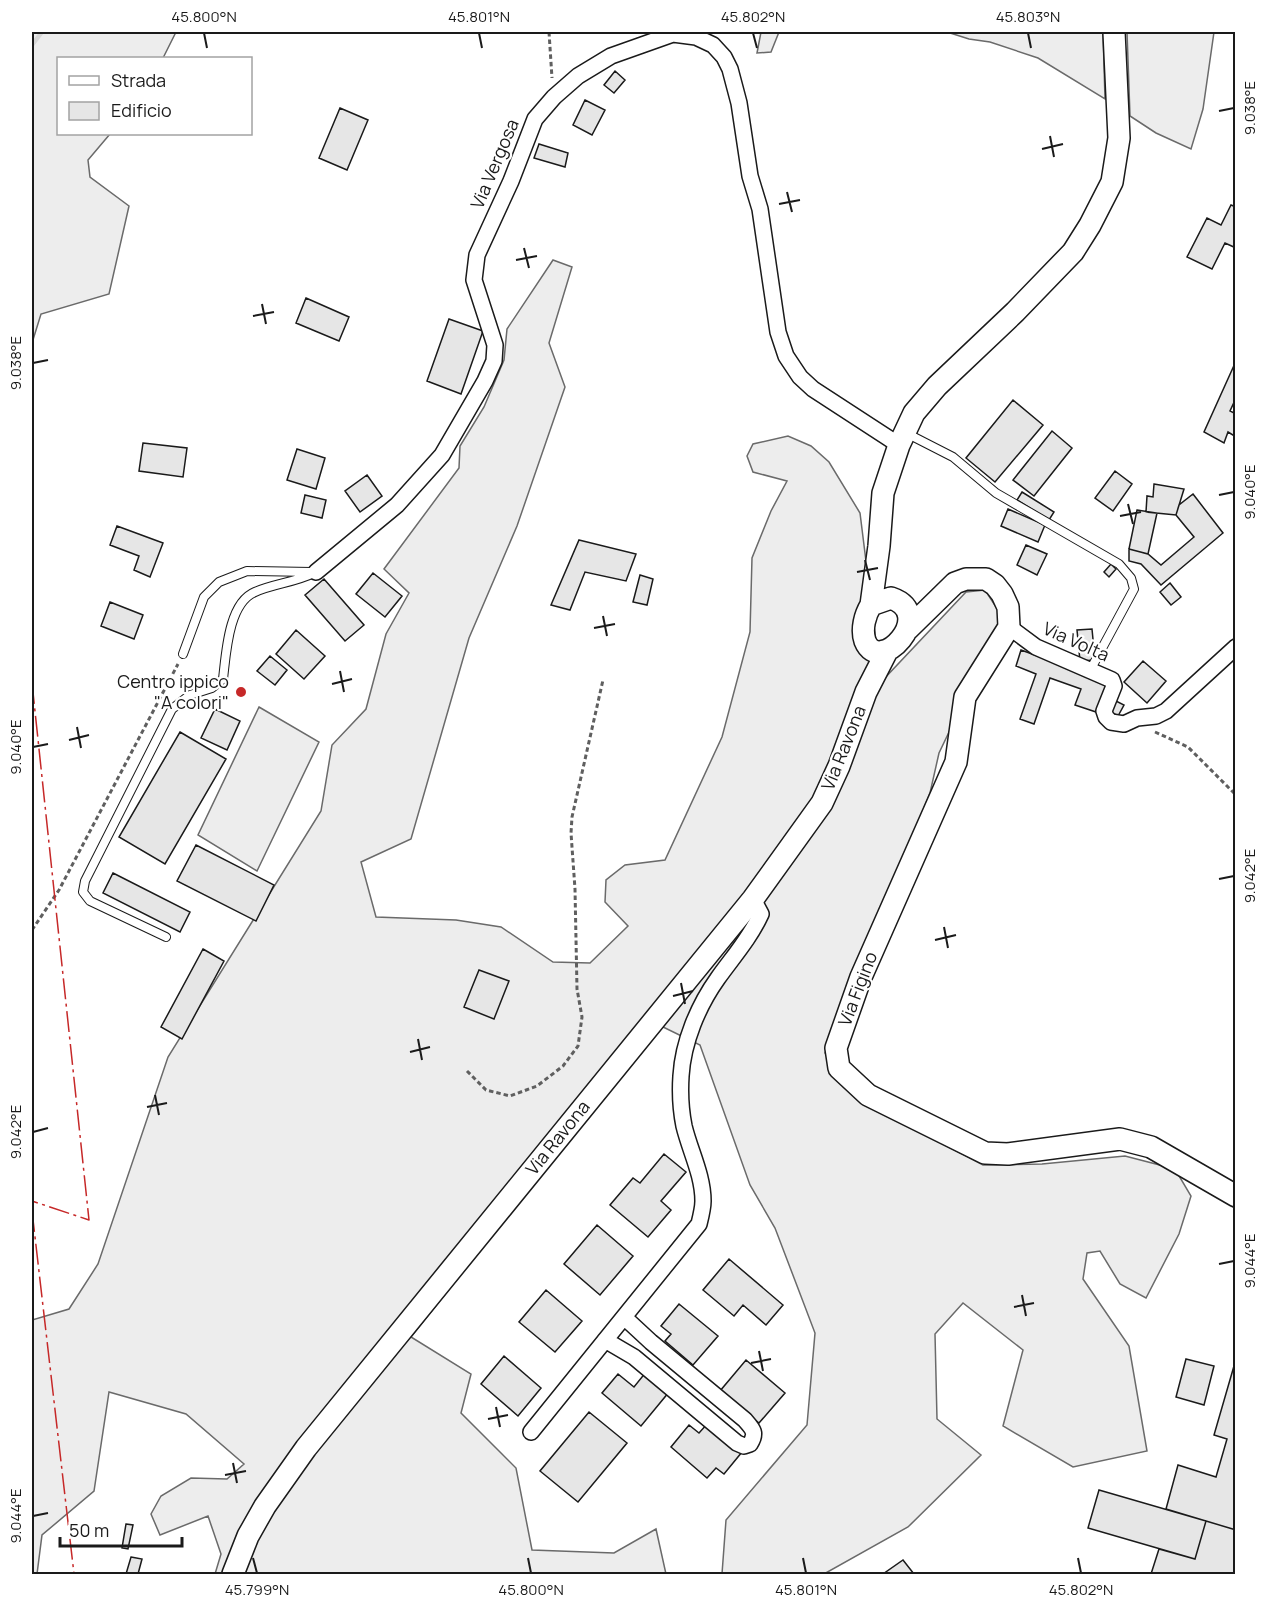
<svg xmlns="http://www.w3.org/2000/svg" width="1267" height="1606" font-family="Manrope,sans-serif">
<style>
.built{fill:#ededed;stroke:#6a6a6a;stroke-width:1.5}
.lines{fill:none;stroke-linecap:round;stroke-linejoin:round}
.stream{stroke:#d7d7d7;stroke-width:4.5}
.building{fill:#e6e6e6;stroke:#1a1a1a;stroke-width:1.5}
.lane-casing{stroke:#1a1a1a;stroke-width:10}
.street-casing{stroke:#1a1a1a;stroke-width:18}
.secondary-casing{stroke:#1a1a1a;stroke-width:24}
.path{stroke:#5f5f5f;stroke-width:3;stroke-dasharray:4.5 3;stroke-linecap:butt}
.lane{stroke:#fff;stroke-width:8}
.street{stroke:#fff;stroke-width:15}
.secondary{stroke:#fff;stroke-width:21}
.power{stroke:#c62828;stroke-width:1.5;stroke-dasharray:21 4.5 3 4.5;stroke-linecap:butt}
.ticks{fill:none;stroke:#1a1a1a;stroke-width:2}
.poi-dot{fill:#c62828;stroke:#fff;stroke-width:2}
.labels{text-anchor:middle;stroke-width:4.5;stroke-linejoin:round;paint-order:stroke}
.street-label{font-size:18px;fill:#1a1a1a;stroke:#fff}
.poi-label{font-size:18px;fill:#1a1a1a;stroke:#fff;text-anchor:end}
.neatline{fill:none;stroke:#1a1a1a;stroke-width:2}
.ticks-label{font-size:15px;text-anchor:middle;fill:#1a1a1a}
</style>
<rect width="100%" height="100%" fill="#fff"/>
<path class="built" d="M 32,32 L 176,32 L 163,58 L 58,58 L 58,134 L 110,134 L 88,160 L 90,177 L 129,206 L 109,294 L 41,314 L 32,343 Z
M 761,32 L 779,32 L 771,52 L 757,53 Z
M 947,32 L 1103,32 L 1105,99 L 1038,58 L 990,42 L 969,39 Z
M 1127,32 L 1214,32 L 1203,109 L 1191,149 L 1156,133 L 1130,116 Z
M 553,260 L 572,267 L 549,343 L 565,387 L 517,526 L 469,638 L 411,839 L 361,862 L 376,917 L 456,920 L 501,927 L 553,962 L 590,963 L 628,926 L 605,902 L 606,880 L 625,865 L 665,860 L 722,737 L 750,632 L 752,558 L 771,511 L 787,481 L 753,472 L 747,456 L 753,444 L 788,436 L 811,446 L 829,462 L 860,513 L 881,682 L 966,592 L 985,590 L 998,610 L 999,628 L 939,753 L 930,793 L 825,1053 L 859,1100 L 983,1165 L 1042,1164 L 1125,1156 L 1175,1169 L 1191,1196 L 1179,1234 L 1146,1298 L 1120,1284 L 1100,1251 L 1087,1253 L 1083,1279 L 1129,1346 L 1147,1451 L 1073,1467 L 1003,1426 L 1023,1350 L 963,1303 L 935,1334 L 937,1419 L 981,1455 L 908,1527 L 824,1574 L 722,1574 L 726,1520 L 807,1425 L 815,1333 L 775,1228 L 750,1185 L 700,1045 L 659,1025 L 411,1337 L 471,1374 L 461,1413 L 516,1468 L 532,1550 L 614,1553 L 656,1529 L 666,1574 L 215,1574 L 221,1554 L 208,1516 L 160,1535 L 151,1514 L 161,1496 L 191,1478 L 227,1479 L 244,1464 L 186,1414 L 109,1392 L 94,1491 L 42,1535 L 37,1574 L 32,1574 L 32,1320 L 69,1309 L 98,1264 L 168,1057 L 321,811 L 332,745 L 366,709 L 386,634 L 409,593 L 384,569 L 459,468 L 460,446 L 484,407 L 504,360 L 507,329 Z
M 259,707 L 319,742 L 257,871 L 198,835 Z"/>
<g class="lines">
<path class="stream" d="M 32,45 L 42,32"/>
</g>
<path class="building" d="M 615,71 L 625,80 L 614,93 L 604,85 Z
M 585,100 L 605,110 L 592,135 L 573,125 Z
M 340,108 L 368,120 L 347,170 L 319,158 Z
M 539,144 L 568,153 L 565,167 L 534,158 Z
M 1231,205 L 1236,207 L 1236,248 L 1225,243 L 1212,269 L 1187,257 L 1207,218 L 1221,225 Z
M 306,298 L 349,317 L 339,341 L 296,323 Z
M 449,319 L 483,331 L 461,394 L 427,381 Z
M 1236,361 L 1236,398 L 1230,411 L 1236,414 L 1236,437 L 1228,432 L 1224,443 L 1204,432 Z
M 1013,400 L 1043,425 L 995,482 L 966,458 Z
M 1052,431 L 1072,448 L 1034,496 L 1013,480 Z
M 143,443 L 187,448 L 183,477 L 139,471 Z
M 297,449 L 325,458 L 316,489 L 287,480 Z
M 1115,471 L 1132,484 L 1113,511 L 1095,498 Z
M 367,475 L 382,496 L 360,512 L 345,491 Z
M 1154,484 L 1184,489 L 1176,515 L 1146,512 L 1147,496 L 1153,497 Z
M 1022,492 L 1054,512 L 1049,520 L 1017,500 Z
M 1193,494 L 1223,533 L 1161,585 L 1141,564 L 1129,561 L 1129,549 L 1148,554 L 1161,565 L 1194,537 L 1176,515 L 1179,505 Z
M 305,495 L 326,500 L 322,518 L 301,513 Z
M 1008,509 L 1045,525 L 1038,542 L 1001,526 Z
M 1137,510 L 1157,513 L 1148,554 L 1129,549 Z
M 117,526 L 163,543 L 150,577 L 134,570 L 139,556 L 110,545 Z
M 579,540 L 636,554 L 626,581 L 585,572 L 570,610 L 551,605 Z
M 1026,545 L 1047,554 L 1037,575 L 1017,565 Z
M 1111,564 L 1116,569 L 1109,577 L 1104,572 Z
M 373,573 L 402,596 L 385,617 L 356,594 Z
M 640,575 L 653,579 L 647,605 L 633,602 Z
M 324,579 L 364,625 L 345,641 L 305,595 Z
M 1170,583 L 1181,597 L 1171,605 L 1160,592 Z
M 110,602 L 143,615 L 134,639 L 101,626 Z
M 1092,629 L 1095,660 L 1080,661 L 1077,630 Z
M 296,630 L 325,656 L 304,679 L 276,654 Z
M 1021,650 L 1110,682 L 1099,713 L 1075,705 L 1081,689 L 1050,678 L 1034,724 L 1020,719 L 1036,674 L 1016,666 Z
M 270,656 L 287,670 L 275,685 L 257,671 Z
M 1143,661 L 1166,681 L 1147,703 L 1124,682 Z
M 1114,700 L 1124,705 L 1118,716 L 1109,711 Z
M 215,709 L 240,721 L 227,750 L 201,738 Z
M 180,732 L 226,759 L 165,864 L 119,837 Z
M 196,845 L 274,885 L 256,921 L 177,881 Z
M 113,873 L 190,912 L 180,932 L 103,893 Z
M 203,949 L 224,961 L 182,1039 L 161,1027 Z
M 479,970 L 509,981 L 494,1019 L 464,1007 Z
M 664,1154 L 686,1172 L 661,1201 L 671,1210 L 648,1237 L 610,1205 L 633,1178 L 640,1183 Z
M 597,1225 L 633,1256 L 600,1295 L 564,1264 Z
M 729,1259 L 783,1305 L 766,1325 L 743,1305 L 734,1316 L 703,1290 Z
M 546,1290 L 582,1321 L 555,1352 L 519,1322 Z
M 679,1304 L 718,1336 L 693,1365 L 665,1341 L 671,1334 L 661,1326 Z
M 504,1356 L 541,1388 L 518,1416 L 481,1384 Z
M 1186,1359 L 1214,1366 L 1204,1405 L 1176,1397 Z
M 1236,1359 L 1236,1530 L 1166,1509 L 1178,1465 L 1216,1477 L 1227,1439 L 1214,1435 Z
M 746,1360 L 785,1393 L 759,1423 L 720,1391 Z
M 646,1372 L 669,1392 L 641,1426 L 602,1393 L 618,1374 L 634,1387 Z
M 589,1412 L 627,1443 L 578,1502 L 540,1471 Z
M 708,1423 L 742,1452 L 724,1474 L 716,1468 L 707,1478 L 671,1447 L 689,1425 L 699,1433 Z
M 1099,1490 L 1206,1521 L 1195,1559 L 1088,1528 Z
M 1206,1521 L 1236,1530 L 1236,1574 L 1151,1574 L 1159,1549 L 1195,1559 Z
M 126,1524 L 133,1525 L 128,1549 L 122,1548 Z
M 131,1557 L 142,1559 L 138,1574 L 126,1574 Z
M 903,1560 L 914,1574 L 883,1574 Z"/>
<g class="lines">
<g class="lane-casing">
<path id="lane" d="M 908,434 L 953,457 L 996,493 L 1119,564 L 1131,578 L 1134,589 L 1093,665 L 1087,667
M 183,654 L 204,597 L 219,582 L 247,571 L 312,572
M 166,937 L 90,901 L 83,892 L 85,881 L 172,709 L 190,695 L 212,688 L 223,679 C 226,655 228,603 255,592 C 276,583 294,583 316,572"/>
</g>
<g class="street-casing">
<path id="street" d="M 316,572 L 397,505 L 442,455 L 485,381 L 494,361 L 495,345 L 474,280 L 477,255 L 511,181 L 535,119 L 554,97 L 578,76 L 611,56 L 673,34 L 696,37 L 713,45 L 724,57 L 730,69 L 739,103 L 750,176 L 760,209 L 778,332 L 786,356 L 800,377 L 813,389 L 899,445
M 1009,627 L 1036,647 L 1112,680 L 1114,686 L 1104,711 L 1106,717 L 1111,722 L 1124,724 L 1137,718 L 1156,716 L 1166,711 L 1236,647
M 605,1340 L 634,1357 L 737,1443 L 744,1446 L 750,1444 C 757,1433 753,1429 745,1420 L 651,1342 L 624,1317
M 531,1432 L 699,1224 C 701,1216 703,1208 703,1201 C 703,1175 690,1151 684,1126 C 681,1111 680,1091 681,1076 C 683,1042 698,1006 718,978 C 733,957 750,938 761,914 L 753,899"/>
</g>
<g class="secondary-casing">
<path id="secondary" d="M 891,598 C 938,614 879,677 865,641 C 861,629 865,615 871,605 Z
M 871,605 L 879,546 L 883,493 L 899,445 L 914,413 L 937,386 L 1015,312 L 1073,252 L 1090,225 L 1112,182 L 1119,138 L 1114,32
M 908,629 L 955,583 L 966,579 L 986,579 L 995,585 L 1002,594 L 1008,607 L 1009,627 L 965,697 L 956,762 L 861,977 L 836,1048 L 839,1068 L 868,1095 L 985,1153 L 1008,1154 L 1120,1139 L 1151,1147 L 1236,1196
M 233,1574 L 248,1536 L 265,1506 L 306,1448 L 753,899 L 822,803 L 839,766 L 866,692 L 887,651"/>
</g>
<path class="path" d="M 549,32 L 552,78
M 1155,732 L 1188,747 L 1236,795
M 32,930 L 59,890 L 178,664
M 467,1071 L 486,1090 L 510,1096 L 537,1086 L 563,1066 L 578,1046 L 582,1017 L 577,989 L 575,889 L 571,833 L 572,817 L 603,680"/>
<use href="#lane" class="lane"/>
<use href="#street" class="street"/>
<use href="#secondary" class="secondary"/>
<path class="power" d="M 32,683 L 89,1220 L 32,1201
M 32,1211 L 74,1574"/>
</g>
<path class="ticks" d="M 204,33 L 207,48M 479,33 L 482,48M 753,33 L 757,48M 1028,33 L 1031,48M 1219,111 L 1234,108M 1050,136 L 1054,157M 1042,149 L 1063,144M 787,192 L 792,212M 779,204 L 800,200M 524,248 L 529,268M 516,260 L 537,256M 262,304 L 266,324M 253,316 L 274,312M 33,363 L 48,360M 1219,495 L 1234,492M 1128,504 L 1133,524M 1120,516 L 1141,512M 865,560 L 870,580M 857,572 L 878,568M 603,616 L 607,636M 594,628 L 615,624M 340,671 L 344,692M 332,684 L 352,679M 77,727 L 81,748M 69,740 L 89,735M 33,747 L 48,744M 1219,879 L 1234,876M 944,927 L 948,948M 935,940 L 956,935M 681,983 L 685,1004M 673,996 L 693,991M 418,1039 L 422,1060M 410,1052 L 430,1047M 155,1095 L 159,1115M 147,1107 L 167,1103M 33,1132 L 48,1128M 1219,1264 L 1234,1261M 1022,1295 L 1026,1316M 1014,1307 L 1034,1303M 759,1351 L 763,1371M 751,1363 L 771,1359M 496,1407 L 500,1427M 488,1419 L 508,1415M 233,1463 L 237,1483M 225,1475 L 246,1471M 33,1516 L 48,1513M 253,1558 L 257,1573M 528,1558 L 531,1573M 803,1558 L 806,1573M 1078,1558 L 1081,1573"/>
<circle class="poi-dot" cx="241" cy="692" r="6"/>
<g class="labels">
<g class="street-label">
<text transform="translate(495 164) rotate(-67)" y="6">Via Vergosa</text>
<text transform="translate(1076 642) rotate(24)" y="6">Via Volta</text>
<text transform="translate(844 748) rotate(-68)" y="6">Via Ravona</text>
<text transform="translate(858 989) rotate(-69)" y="6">Via Figino</text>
<text transform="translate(558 1138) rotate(-51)" y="6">Via Ravona</text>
</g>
<g class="poi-label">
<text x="229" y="688">Centro ippico<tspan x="229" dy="21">"A colori"</tspan></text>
</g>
</g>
<rect width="1267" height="1606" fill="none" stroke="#ffffff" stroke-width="66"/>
<rect x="57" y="57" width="195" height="78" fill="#ffffff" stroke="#a3a3a3" stroke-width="1.5"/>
<rect x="69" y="76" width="30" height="9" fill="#ffffff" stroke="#a3a3a3" stroke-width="1.5"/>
<text x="111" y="87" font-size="18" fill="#1a1a1a">Strada</text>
<rect x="69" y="102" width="30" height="18" fill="#e6e6e6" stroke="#a3a3a3" stroke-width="1.5"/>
<text x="111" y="117" font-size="18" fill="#1a1a1a">Edificio</text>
<path d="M60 1537v9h122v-9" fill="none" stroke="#1a1a1a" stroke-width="3"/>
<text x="69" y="1537" font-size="18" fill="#1a1a1a" stroke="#ffffff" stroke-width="4.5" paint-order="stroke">50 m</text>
<rect x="33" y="33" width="1201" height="1540" class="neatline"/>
<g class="ticks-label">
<text x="204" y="22">45.800°N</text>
<text x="479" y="22">45.801°N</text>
<text x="753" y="22">45.802°N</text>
<text x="1028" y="22">45.803°N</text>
<text transform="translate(1250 108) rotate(-90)" y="5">9.038°E</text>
<text transform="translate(16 363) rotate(-90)" y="5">9.038°E</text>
<text transform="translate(1250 492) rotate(-90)" y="5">9.040°E</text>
<text transform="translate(16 747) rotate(-90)" y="5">9.040°E</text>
<text transform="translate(1250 876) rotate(-90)" y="5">9.042°E</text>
<text transform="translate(16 1132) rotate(-90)" y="5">9.042°E</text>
<text transform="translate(1250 1261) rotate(-90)" y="5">9.044°E</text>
<text transform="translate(16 1516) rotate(-90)" y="5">9.044°E</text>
<text x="257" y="1595">45.799°N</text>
<text x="531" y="1595">45.800°N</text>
<text x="806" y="1595">45.801°N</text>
<text x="1081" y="1595">45.802°N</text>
</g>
</svg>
